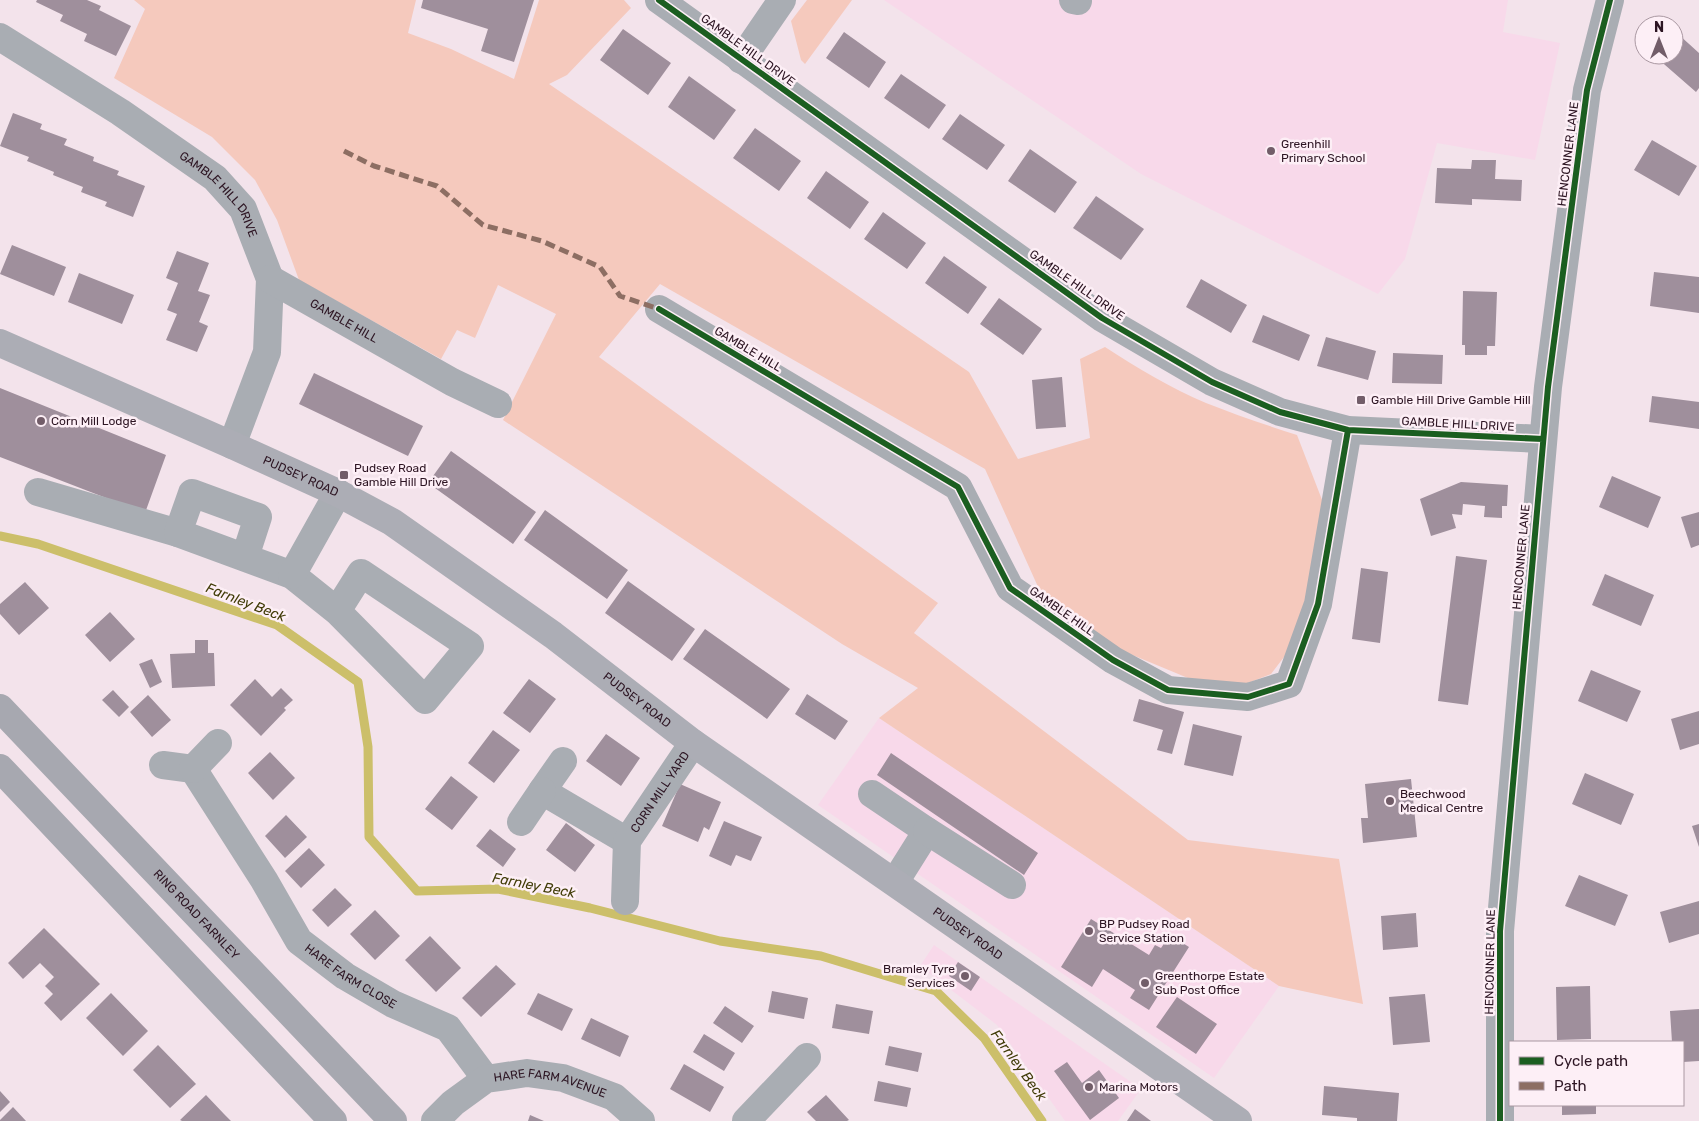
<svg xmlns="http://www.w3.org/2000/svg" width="1699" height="1121" font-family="Rubik,sans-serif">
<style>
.built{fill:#f8d9ea}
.green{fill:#f5c9bd}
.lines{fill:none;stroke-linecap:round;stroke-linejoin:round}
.stream{stroke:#ccbf6a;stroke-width:9}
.building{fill:#9f8f9c}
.minor{stroke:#a9adb3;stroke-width:28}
.major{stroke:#acadb5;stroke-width:28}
.highway{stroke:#a7a8b0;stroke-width:28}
.quiet{stroke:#8d6e63;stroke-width:5;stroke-dasharray:10 5;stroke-linecap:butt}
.cycleway-casing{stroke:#fdeff6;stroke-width:9}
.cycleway{stroke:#1b5e20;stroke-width:6}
.poi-dot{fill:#725d69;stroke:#fdeff6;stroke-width:2}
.labels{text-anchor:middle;stroke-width:5;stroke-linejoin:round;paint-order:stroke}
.street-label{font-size:12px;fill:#2d1523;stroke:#fdeff6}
.poi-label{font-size:12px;fill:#2d1523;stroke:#fdeff6;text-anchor:start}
.water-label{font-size:14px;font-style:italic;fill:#413c08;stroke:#fdeff6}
</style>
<rect width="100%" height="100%" fill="#f3e3eb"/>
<path class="built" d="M 884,0 L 1508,0 L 1503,32 L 1560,43 L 1535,160 L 1437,143 L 1405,259 L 1378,294 L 1141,174 Z
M 879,718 L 1279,986 L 1214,1078 L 818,805 Z
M 934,945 L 1141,1089 L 1118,1121 L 1065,1121 L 997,1025 L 920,966 Z"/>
<path class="green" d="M 134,0 L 416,0 L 408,33 L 451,49 L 514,79 L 539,0 L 624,0 L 631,8 L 567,75 L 549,84 L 969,372 L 1018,459 L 1090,438 L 1080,359 L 1105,347 C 1137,368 1171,388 1206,403 C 1236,415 1266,425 1297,435 L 1324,505 L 1310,580 L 1298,635 L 1284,657 L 1271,674 L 1248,683 L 1227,686 L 1200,683 L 1118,649 L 1039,589 L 985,469 L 660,284 L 599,357 L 938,603 L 914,633 L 1188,840 L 1339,859 L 1363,1004 L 1279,986 L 879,718 L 918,688 L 842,644 L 503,420 L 556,314 L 498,285 L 475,338 L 457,330 L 441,359 L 299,280 L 277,220 L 255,180 L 212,137 L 114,78 L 145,9 Z
M 807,0 L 852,0 L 805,64 L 801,60 L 791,21 Z"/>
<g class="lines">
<path class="stream" d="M 0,536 L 38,544 L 277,625 L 358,682 L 368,747 L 369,837 L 417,891 L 498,889 L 590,908 L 720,941 L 821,956 L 936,991 L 984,1038 L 1042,1121"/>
</g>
<path class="building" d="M 37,0 L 87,0 L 101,6 L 99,10 L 131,26 L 116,56 L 84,41 L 87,34 L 60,21 L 63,15 L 36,2 Z
M 423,0 L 534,0 L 514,62 L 481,51 L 488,29 L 421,8 Z
M 623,29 L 671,63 L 648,95 L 600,60 Z
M 844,32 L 886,62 L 869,88 L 826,58 Z
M 1678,34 L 1699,53 L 1699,88 L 1696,92 L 1657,58 L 1660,55 L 1674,55 L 1674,39 Z
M 901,74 L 946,105 L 929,129 L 884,98 Z
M 689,76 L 736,110 L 714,140 L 668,107 Z
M 13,113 L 42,124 L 40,129 L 67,139 L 64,145 L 94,157 L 93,161 L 119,171 L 117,175 L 145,186 L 133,217 L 105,206 L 107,202 L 81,192 L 83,187 L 53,175 L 54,172 L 27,161 L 29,157 L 0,146 Z
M 960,114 L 1005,145 L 987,170 L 942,139 Z
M 755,128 L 801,161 L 779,191 L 733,158 Z
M 1652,140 L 1697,166 L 1679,196 L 1634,170 Z
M 1030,149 L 1077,182 L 1055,213 L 1008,181 Z
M 1472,160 L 1496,160 L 1495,179 L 1522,180 L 1521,201 L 1472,199 L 1472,205 L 1435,203 L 1437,168 L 1471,169 Z
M 826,171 L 869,202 L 850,229 L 807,198 Z
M 1096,196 L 1144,229 L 1121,260 L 1073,228 Z
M 883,212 L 926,243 L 907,269 L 864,239 Z
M 12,245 L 66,267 L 54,296 L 0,274 Z
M 177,251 L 209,263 L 198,291 L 210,295 L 199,322 L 208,326 L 197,352 L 166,340 L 177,314 L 167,310 L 178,283 L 166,278 Z
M 944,256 L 987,287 L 968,314 L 925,283 Z
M 1654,272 L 1699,277 L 1699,313 L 1650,306 Z
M 79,273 L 134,295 L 122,324 L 68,302 Z
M 1201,279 L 1247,305 L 1231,333 L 1186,307 Z
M 1463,291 L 1497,292 L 1495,346 L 1487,346 L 1487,355 L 1465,355 L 1465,345 L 1462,345 Z
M 999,298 L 1042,329 L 1023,355 L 980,324 Z
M 1263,315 L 1310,335 L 1299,361 L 1252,342 Z
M 1326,337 L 1376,351 L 1368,380 L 1317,366 Z
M 1393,353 L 1443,355 L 1442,384 L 1392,383 Z
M 314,373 L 423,426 L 408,456 L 299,404 Z
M 1062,377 L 1066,427 L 1036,429 L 1032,380 Z
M 0,388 L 166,455 L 145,513 L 0,457 Z
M 1652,396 L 1699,402 L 1699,429 L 1649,422 Z
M 451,451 L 536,512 L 513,544 L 428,483 Z
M 1612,476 L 1661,497 L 1648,528 L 1599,507 Z
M 1461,482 L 1508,485 L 1507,506 L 1502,506 L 1502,518 L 1484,517 L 1485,506 L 1463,504 L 1462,515 L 1452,514 L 1456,528 L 1431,536 L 1420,499 Z
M 545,510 L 628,570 L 607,599 L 524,540 Z
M 1699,512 L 1699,545 L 1691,548 L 1681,517 Z
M 1456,556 L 1487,560 L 1468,705 L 1438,701 Z
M 1361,568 L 1388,572 L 1380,643 L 1352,639 Z
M 1605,574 L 1654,595 L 1641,626 L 1592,605 Z
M 628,581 L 695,629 L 672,661 L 605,613 Z
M 25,582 L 49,608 L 19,635 L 0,614 L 0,604 Z
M 110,612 L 135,639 L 110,662 L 85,635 Z
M 705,629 L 790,689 L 767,719 L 683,659 Z
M 195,640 L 208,640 L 208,653 L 214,653 L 215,686 L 172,688 L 170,654 L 195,653 Z
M 152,659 L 162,682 L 150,688 L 139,664 Z
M 1591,670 L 1641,691 L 1627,722 L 1578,701 Z
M 255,679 L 272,697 L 281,688 L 293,700 L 284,708 L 286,710 L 261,736 L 230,705 Z
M 529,679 L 556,699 L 530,733 L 503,713 Z
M 113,690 L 129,707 L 119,717 L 102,700 Z
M 807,694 L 848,721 L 835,740 L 795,714 Z
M 148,695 L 171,720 L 152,737 L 130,712 Z
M 1139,699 L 1184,712 L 1172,754 L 1157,750 L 1163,730 L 1133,721 Z
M 1699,711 L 1699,744 L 1680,750 L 1671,719 Z
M 1193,724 L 1242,736 L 1233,776 L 1184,765 Z
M 493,730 L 520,750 L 494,783 L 468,763 Z
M 606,734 L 640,758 L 621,786 L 586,761 Z
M 270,752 L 295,778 L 273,800 L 248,773 Z
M 891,753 L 1038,853 L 1024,875 L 877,775 Z
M 1585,773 L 1634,794 L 1621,825 L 1572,804 Z
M 451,776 L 478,797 L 452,830 L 425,809 Z
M 1411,779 L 1417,837 L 1363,843 L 1361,818 L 1368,818 L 1365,784 Z
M 680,784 L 721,802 L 709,830 L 704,827 L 698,842 L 662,826 Z
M 286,815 L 307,837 L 285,858 L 265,836 Z
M 724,821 L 762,837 L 751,861 L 736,855 L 731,866 L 709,856 Z
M 566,823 L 595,845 L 575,872 L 546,850 Z
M 1699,824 L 1699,847 L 1692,826 Z
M 490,829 L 516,849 L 503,867 L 476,846 Z
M 309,848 L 325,865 L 301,888 L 285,871 Z
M 1579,875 L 1628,895 L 1615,926 L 1565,906 Z
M 335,888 L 352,905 L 328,927 L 312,910 Z
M 1699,901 L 1699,934 L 1669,943 L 1660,912 Z
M 375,910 L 400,936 L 375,960 L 350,934 Z
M 1416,913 L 1418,947 L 1383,950 L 1381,916 Z
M 1091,919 L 1149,955 L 1155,945 L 1161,948 L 1170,935 L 1189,947 L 1149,1010 L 1130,998 L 1135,990 L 1103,969 L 1092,987 L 1061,967 Z
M 44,928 L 100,984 L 61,1021 L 44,1003 L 53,994 L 45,986 L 54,977 L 40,963 L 23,979 L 8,963 Z
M 430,936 L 461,968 L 436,992 L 405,960 Z
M 958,962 L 980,977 L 971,991 L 949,976 Z
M 496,965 L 516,984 L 481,1017 L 462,998 Z
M 1590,986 L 1591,1039 L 1557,1040 L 1556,987 Z
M 772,991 L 808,998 L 804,1019 L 768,1012 Z
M 111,993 L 148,1031 L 123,1056 L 86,1018 Z
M 538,993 L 573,1009 L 562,1031 L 527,1014 Z
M 1425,994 L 1430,1042 L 1393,1045 L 1389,997 Z
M 1177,997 L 1217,1024 L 1196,1054 L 1156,1027 Z
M 836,1004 L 873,1011 L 869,1034 L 832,1028 Z
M 725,1006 L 754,1026 L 742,1043 L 713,1023 Z
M 1699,1009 L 1699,1061 L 1683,1062 L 1683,1042 L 1672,1042 L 1670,1011 Z
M 591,1018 L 629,1036 L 620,1057 L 581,1039 Z
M 704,1034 L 735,1053 L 724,1071 L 693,1052 Z
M 158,1045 L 196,1084 L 170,1108 L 133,1070 Z
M 889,1046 L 922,1053 L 918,1072 L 885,1065 Z
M 1067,1062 L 1082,1083 L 1099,1070 L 1119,1098 L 1090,1120 L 1054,1071 Z
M 684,1064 L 724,1087 L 710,1112 L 670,1089 Z
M 878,1081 L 911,1088 L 907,1107 L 874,1101 Z
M 1324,1086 L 1399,1093 L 1397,1121 L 1357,1121 L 1357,1118 L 1322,1115 Z
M 0,1091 L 10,1102 L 0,1112 Z
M 206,1095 L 224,1114 L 231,1121 L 182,1121 L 180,1120 Z
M 826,1095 L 849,1120 L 847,1121 L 816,1121 L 807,1112 Z
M 1562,1105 L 1596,1105 L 1596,1114 L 1562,1115 Z
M 13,1107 L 26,1121 L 0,1121 L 0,1120 Z
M 1135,1109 L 1151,1121 L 1127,1121 Z
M 530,1115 L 544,1121 L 528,1121 Z"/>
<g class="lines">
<g class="minor">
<path d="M 659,0 L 1102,318 L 1212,382 L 1280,412 L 1348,430 L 1543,439"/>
<path d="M 1073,0 L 1078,1"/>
<path id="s1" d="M 0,37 L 120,112 L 215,178 L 243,209 L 270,279 L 267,352 L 232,445"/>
<path d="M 741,60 L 782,0"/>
<path id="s2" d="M 270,279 L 452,382 L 498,404"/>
<path d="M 659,309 L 958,487 L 1010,588 L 1113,660 L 1168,690 L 1248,697 L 1289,684 L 1318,604 L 1348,430"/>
<path d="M 38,492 L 178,533"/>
<path d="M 245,557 L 258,517 L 192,493 L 178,533 L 292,575 L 337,611 L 425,700 L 470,646 L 361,573 L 337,611"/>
<path d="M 292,575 L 338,493"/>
<path d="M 563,761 L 542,791 L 627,841"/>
<path id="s3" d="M 163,765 L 193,769 L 264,880 L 299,941 L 345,976 L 393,1004 L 448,1028 L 486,1079"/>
<path d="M 193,769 L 218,743"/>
<path d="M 872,794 L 927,831 L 895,882"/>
<path d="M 521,822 L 542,791"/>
<path d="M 927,831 L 1012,885"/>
<path id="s4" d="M 625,901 L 627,841 L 693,743"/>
<path id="s5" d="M 435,1121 L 453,1103 L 486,1079 L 527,1073 L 563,1078 L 614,1097 L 641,1121"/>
<path d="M 746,1121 L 807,1057"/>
<path d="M 1500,1121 L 1500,931 L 1548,387 L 1587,90 L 1610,0"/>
</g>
<path class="major" id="s6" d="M 0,343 L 232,445 L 338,493 L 392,522 L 553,635 L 693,743 L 1238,1121"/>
<g class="highway">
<path id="s7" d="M 0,708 L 393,1121"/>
<path d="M 0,768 L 333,1121"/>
</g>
<path class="quiet" d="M 344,151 L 374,166 L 437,186 L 483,225 L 542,241 L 600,267 L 620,296 L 659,309"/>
<g class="cycleway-casing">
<path id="cycleway" d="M 659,0 L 1102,318 L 1212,382 L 1280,412 L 1348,430 L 1543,439
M 659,309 L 958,487 L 1010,588 L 1113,660 L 1168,690 L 1248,697 L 1289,684 L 1318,604 L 1348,430
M 1500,1121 L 1500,931 L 1548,387 L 1587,90 L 1610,0"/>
</g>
<use href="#cycleway" class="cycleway"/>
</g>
<g class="poi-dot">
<circle cx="1271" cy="151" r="5"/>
<rect x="1356" y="395" width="10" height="10" rx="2.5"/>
<circle cx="41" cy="421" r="5"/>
<rect x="339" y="470" width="10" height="10" rx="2.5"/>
<circle cx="1390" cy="801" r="5"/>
<circle cx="1089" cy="931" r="5"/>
<circle cx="965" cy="976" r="5"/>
<circle cx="1145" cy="983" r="5"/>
<circle cx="1089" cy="1087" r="5"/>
</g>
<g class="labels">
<g class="street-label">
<text transform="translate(748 50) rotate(36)" y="4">GAMBLE HILL DRIVE</text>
<text transform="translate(1568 154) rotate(-83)" y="4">HENCONNER LANE</text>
<text dy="4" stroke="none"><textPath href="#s1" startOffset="272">GAMBLE HILL DRIVE</textPath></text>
<text transform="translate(1077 285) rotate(35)" y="4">GAMBLE HILL DRIVE</text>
<text dy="4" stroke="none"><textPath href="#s2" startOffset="85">GAMBLE HILL</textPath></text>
<text transform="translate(748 349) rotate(31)" y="4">GAMBLE HILL</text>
<text transform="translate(1458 424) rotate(3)" y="4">GAMBLE HILL DRIVE</text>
<text dy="4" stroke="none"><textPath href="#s6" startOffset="329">PUDSEY ROAD</textPath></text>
<text transform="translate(1521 557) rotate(-85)" y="4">HENCONNER LANE</text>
<text transform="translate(1062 611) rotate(35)" y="4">GAMBLE HILL</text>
<text dy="4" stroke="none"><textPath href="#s6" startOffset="734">PUDSEY ROAD</textPath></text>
<text dy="4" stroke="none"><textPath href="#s4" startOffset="119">CORN MILL YARD</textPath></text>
<text dy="4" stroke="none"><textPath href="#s7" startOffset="285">RING ROAD FARNLEY</textPath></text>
<text dy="4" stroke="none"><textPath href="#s6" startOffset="1139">PUDSEY ROAD</textPath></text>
<text transform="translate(1490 962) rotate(-89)" y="4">HENCONNER LANE</text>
<text dy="4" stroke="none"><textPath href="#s3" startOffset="295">HARE FARM CLOSE</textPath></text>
<text dy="4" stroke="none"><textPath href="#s5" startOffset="132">HARE FARM AVENUE</textPath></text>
</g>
<g class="poi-label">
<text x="1281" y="148">Greenhill<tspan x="1281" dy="14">Primary School</tspan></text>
<text x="1371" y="404">Gamble Hill Drive Gamble Hill</text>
<text x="51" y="425">Corn Mill Lodge</text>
<text x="354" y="472">Pudsey Road<tspan x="354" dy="14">Gamble Hill Drive</tspan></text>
<text x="1400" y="798">Beechwood<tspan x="1400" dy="14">Medical Centre</tspan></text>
<text x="1099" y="928">BP Pudsey Road<tspan x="1099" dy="14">Service Station</tspan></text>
<text x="955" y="973" text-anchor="end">Bramley Tyre<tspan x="955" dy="14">Services</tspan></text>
<text x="1155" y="980">Greenthorpe Estate<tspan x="1155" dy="14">Sub Post Office</tspan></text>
<text x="1099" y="1091">Marina Motors</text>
</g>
<g class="water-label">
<text transform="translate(246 602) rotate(21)" y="5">Farnley Beck</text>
<text transform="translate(534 885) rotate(11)" y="5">Farnley Beck</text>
<text transform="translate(1019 1065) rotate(54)" y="5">Farnley Beck</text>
</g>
</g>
<rect x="1509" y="1041" width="175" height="65" fill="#fdeff6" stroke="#aa98a2"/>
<rect x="1519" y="1057" width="25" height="8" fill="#1b5e20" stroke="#aa98a2"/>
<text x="1554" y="1066" font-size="15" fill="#2d1523">Cycle path</text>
<rect x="1519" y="1082" width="25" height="8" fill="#8d6e63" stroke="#aa98a2"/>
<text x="1554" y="1091" font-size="15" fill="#2d1523">Path</text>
<g transform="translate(1659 40)"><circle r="24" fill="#fdeff6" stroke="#aa98a2"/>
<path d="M0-4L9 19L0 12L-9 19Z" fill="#725d69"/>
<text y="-8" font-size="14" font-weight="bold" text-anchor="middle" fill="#2d1523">N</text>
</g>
</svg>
